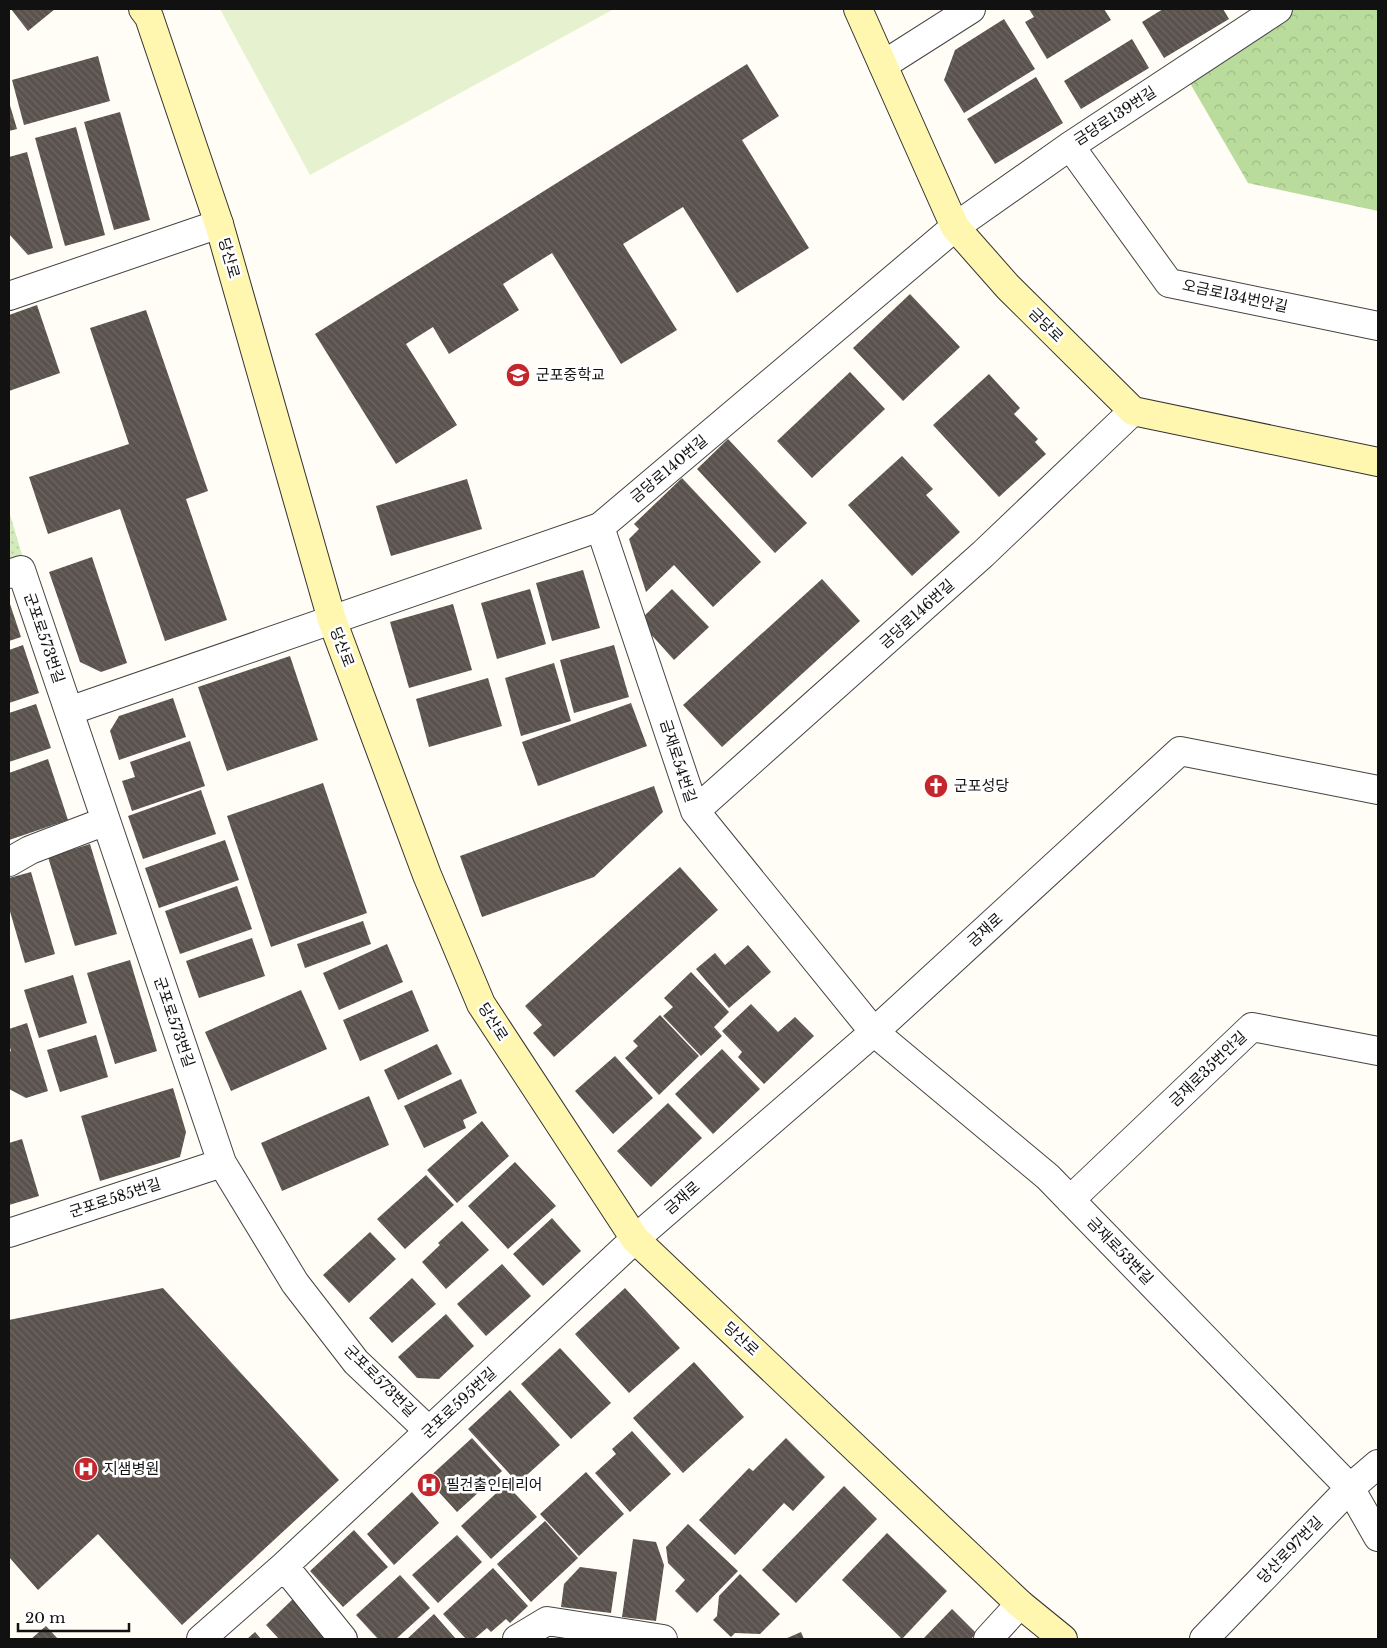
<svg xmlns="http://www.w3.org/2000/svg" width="1387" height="1648" font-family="'Libre Baskerville','Noto Sans KR',serif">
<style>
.forest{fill:url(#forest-crowns)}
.park{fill:url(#park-dots)}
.pitch{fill:#e6f2cf}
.building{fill:url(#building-back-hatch)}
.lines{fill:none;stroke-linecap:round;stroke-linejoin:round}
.street-casing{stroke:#444;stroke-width:30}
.secondary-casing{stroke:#333;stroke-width:30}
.street{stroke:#fff;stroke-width:28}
.secondary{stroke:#fff6b0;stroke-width:28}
.labels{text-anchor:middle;stroke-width:5;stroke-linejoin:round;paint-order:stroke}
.street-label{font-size:15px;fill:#111;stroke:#fff}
.poi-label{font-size:15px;fill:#111;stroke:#fff;text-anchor:start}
</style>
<defs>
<pattern id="forest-crowns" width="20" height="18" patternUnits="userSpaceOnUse" patternTransform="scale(1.25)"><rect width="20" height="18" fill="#b9dc9c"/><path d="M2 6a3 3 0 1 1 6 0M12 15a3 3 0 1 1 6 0" fill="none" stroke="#9ebc85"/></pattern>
<pattern id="park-dots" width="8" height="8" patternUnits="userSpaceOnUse" patternTransform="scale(1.25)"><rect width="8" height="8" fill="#d5ebbd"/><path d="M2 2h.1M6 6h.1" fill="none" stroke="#b6c8a1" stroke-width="1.8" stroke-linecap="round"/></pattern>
<pattern id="building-back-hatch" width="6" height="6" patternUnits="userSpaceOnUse" patternTransform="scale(1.25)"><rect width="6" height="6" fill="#5a524d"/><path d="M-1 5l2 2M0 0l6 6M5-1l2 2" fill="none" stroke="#6d6662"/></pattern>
</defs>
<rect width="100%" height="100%" fill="#fffdf5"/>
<path class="forest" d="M 1270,9 L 1378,9 L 1378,211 L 1248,183 L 1180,66 Z"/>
<path class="park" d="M 9,511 L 22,555 L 9,560 Z"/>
<path class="pitch" d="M 220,9 L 614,9 L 310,175 Z"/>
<path class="building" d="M 11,9 L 55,9 L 28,31 Z
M 1029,9 L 1104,9 L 1111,20 L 1047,59 L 1025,22 L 1034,17 Z
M 1163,9 L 1223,9 L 1229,19 L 1164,58 L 1142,22 Z
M 1004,19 L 1035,69 L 964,113 L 944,80 L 955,50 Z
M 1132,39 L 1149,68 L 1081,109 L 1064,81 Z
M 98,56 L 110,101 L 24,125 L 12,80 Z
M 747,64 L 779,116 L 742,140 L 809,248 L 737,293 L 683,207 L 623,244 L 677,330 L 621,364 L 552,253 L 503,284 L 519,310 L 449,354 L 433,327 L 406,344 L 457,425 L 396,464 L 315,334 Z
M 1036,77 L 1063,123 L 995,164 L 967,119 Z
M 9,102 L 17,129 L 9,131 Z
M 120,112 L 150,220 L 114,230 L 84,122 Z
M 76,127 L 105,235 L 65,246 L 35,138 Z
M 27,152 L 53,248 L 28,255 L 9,234 L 9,157 Z
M 910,294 L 960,347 L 903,401 L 853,348 Z
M 37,305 L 60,373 L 9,391 L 9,315 Z
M 146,310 L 208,491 L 186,499 L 227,620 L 165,641 L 120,509 L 48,534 L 29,477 L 129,444 L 90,328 Z
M 850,372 L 885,409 L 812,478 L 777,441 Z
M 989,374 L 1020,408 L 1014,414 L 1038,439 L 1035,442 L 1046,454 L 999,497 L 933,425 Z
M 728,439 L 807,523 L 775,553 L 697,469 Z
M 902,456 L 933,489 L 926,495 L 960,532 L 912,576 L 848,505 Z
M 682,478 L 761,562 L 713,607 L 674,565 L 646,592 L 629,539 L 639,529 L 634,524 Z
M 467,479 L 482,529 L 391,556 L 376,506 Z
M 92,557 L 127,663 L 101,672 L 80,662 L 49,572 Z
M 583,570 L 600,628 L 552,641 L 536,583 Z
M 822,579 L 860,621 L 722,747 L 683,705 Z
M 530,589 L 546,644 L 497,659 L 481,603 Z
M 672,589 L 709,627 L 674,660 L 639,621 Z
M 9,601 L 21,637 L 9,641 Z
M 453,604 L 472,670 L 409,688 L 390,622 Z
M 23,645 L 39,693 L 9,703 L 9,650 Z
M 614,645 L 629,697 L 574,713 L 560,660 Z
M 290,656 L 318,740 L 227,771 L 198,687 Z
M 554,663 L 571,721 L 521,736 L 505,678 Z
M 488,678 L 502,726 L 429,747 L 416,699 Z
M 173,698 L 186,737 L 119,760 L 110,731 L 119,716 Z
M 631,703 L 647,746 L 538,786 L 522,742 Z
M 36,704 L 51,748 L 9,762 L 9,713 Z
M 190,741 L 205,786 L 132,811 L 122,781 L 135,777 L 130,762 Z
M 48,759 L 68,820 L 9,840 L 9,773 Z
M 323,783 L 367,913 L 271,947 L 227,816 Z
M 654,786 L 663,812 L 594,877 L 482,917 L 460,856 Z
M 201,790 L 216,834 L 143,859 L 128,816 Z
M 225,840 L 239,880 L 159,908 L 145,868 Z
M 90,844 L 117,934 L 75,946 L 48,857 Z
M 680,867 L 718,910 L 554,1057 L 533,1033 L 542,1025 L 525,1006 Z
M 31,872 L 55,954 L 25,963 L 9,908 L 9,878 Z
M 237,886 L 252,929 L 180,954 L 165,911 Z
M 363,921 L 371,944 L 305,968 L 297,944 Z
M 252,938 L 265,976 L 199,998 L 186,961 Z
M 387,944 L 403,982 L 339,1010 L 323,973 Z
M 748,945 L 771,972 L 729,1008 L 696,969 L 715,953 L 725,965 Z
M 130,960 L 157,1051 L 115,1064 L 87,973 Z
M 691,972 L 729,1012 L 714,1027 L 722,1036 L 701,1056 L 663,1016 L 673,1007 L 664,998 Z
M 73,975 L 87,1023 L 39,1038 L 24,990 Z
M 301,990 L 327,1049 L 231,1091 L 205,1032 Z
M 412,990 L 429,1031 L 360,1061 L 343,1020 Z
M 751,1004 L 778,1032 L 795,1017 L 814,1036 L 764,1084 L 738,1057 L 742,1052 L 722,1031 Z
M 660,1015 L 699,1056 L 659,1095 L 625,1058 L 638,1046 L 633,1041 Z
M 27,1023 L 48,1091 L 26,1098 L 9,1089 L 9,1052 L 11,1051 L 9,1044 L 9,1029 Z
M 96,1035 L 108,1077 L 60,1092 L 47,1050 Z
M 437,1044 L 452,1074 L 398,1100 L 384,1070 Z
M 722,1049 L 760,1089 L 713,1134 L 675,1094 Z
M 615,1056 L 653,1098 L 613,1134 L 575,1091 Z
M 461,1079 L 477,1113 L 463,1120 L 466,1128 L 424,1148 L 404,1106 Z
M 173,1088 L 186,1132 L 180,1157 L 100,1181 L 81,1116 Z
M 369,1096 L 389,1145 L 282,1191 L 261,1143 Z
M 668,1103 L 702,1138 L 651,1187 L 617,1151 Z
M 482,1121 L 509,1156 L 457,1203 L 427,1170 Z
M 22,1139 L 39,1196 L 9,1205 L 9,1143 Z
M 515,1162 L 556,1206 L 508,1249 L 468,1206 Z
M 426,1175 L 454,1205 L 405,1249 L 377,1219 Z
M 552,1218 L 581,1251 L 543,1286 L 513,1254 Z
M 462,1221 L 489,1250 L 446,1289 L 422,1262 L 440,1245 L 438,1243 Z
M 370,1232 L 396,1259 L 349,1303 L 323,1275 Z
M 502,1264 L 531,1296 L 486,1336 L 457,1304 Z
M 412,1278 L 436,1304 L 392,1343 L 369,1318 Z
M 163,1288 L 339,1480 L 182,1625 L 98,1534 L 38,1590 L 9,1557 L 9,1320 Z
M 625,1288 L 680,1348 L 629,1393 L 575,1334 Z
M 446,1314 L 474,1346 L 439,1379 L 417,1378 L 398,1357 Z
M 560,1348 L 611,1403 L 571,1439 L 521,1384 Z
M 694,1362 L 744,1417 L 683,1473 L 633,1418 Z
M 510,1390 L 560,1445 L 518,1483 L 468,1429 Z
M 632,1431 L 671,1474 L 630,1512 L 595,1473 L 616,1454 L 612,1449 Z
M 472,1438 L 502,1471 L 457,1512 L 427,1479 Z
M 786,1438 L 825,1477 L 793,1511 L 784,1503 L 735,1555 L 699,1520 L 749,1468 L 753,1471 Z
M 586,1472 L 624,1514 L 579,1556 L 540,1514 Z
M 506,1484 L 537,1517 L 491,1559 L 461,1526 Z
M 844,1486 L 877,1519 L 796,1603 L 762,1570 Z
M 412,1492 L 439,1523 L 394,1565 L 367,1534 Z
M 545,1521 L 578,1558 L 531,1602 L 497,1564 Z
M 688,1524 L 738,1571 L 697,1613 L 675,1591 L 685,1580 L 668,1563 L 666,1547 Z
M 354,1530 L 388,1567 L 343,1607 L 310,1571 Z
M 887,1533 L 947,1591 L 902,1639 L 842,1580 Z
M 457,1535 L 482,1562 L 438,1603 L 412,1575 Z
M 633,1539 L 656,1542 L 664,1565 L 656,1621 L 622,1617 Z
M 580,1567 L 617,1572 L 611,1613 L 561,1607 L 564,1584 Z
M 493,1568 L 528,1606 L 510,1623 L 506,1619 L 491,1632 L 487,1628 L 474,1639 L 466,1639 L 443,1614 Z
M 740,1574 L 780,1614 L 760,1634 L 735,1633 L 731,1637 L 713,1620 L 717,1616 L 719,1596 Z
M 400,1575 L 430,1608 L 396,1639 L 378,1639 L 356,1615 Z
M 293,1599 L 330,1639 L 279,1639 L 266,1625 Z
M 952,1609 L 976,1633 L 971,1639 L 923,1639 Z
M 434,1614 L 456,1639 L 407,1639 Z
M 46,1626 L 58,1639 L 31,1639 Z
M 255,1632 L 261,1639 L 247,1639 Z
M 801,1632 L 804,1639 L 785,1639 Z"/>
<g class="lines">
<g class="street-casing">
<path id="street" d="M 883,65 L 971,9
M 1070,146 L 1169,283 L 1378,326
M 9,296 L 219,224
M 600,527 L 695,811 L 874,1032 L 1048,1177 L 1350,1488 L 1378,1537
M 9,574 L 21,570 L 222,1163 L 295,1283 L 356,1362 L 429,1431
M 69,711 L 600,527 L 955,227 L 1070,146 L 1278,9
M 695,811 L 983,554 L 1133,411
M 9,862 L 30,850 L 106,821
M 1070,1200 L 1252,1027 L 1378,1051
M 9,1233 L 222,1163
M 284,1566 L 343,1639
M 201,1639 L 284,1566 L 635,1239 L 874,1032 L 1180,751 L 1378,790
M 517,1639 L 547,1621 L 663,1639
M 988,1639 L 1020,1604
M 1204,1639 L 1350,1488 L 1378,1464"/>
</g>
<g class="secondary-casing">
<path id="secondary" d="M 143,9 L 149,17 L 219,224 L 332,620 L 427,875 L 481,1004 L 635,1239 L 1020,1604 L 1063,1639
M 858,9 L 955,227 L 1008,287 L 1133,411 L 1378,462"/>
</g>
<use href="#street" class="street"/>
<use href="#secondary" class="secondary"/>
</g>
<defs>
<g id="school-disc" transform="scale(1.25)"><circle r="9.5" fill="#c4262e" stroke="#fff"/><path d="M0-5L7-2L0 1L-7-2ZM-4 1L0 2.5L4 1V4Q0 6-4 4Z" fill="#fff"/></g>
<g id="church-disc" transform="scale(1.25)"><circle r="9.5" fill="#c4262e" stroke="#fff"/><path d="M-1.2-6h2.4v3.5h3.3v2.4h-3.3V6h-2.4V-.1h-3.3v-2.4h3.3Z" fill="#fff"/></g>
<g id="hospital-disc" transform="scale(1.25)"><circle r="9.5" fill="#c4262e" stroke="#fff"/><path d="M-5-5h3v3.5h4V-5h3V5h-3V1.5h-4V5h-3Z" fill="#fff"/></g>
</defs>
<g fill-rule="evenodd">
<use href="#school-disc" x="518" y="375"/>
<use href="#church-disc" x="936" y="786"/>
<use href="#hospital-disc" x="86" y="1469"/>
<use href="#hospital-disc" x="429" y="1485"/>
</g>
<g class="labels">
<g class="street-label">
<text transform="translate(1115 116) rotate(-33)" y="5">금당로139번길</text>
<text transform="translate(229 258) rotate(74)" y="5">당산로</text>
<text transform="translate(1235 296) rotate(12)" y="5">오금로134번안길</text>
<text transform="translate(1046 325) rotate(45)" y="5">금당로</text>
<text transform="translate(669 469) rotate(-40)" y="5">금당로140번길</text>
<text transform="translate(917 614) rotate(-42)" y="5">금당로146번길</text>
<text transform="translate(44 638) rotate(71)" y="5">군포로573번길</text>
<text transform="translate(342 647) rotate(69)" y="5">당산로</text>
<text transform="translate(678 761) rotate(72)" y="5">금재로54번길</text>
<text transform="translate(985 930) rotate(-42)" y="5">금재로</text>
<text transform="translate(174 1022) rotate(71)" y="5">군포로573번길</text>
<text transform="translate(493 1022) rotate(58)" y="5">당산로</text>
<text transform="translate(1208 1069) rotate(-44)" y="5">금재로35번안길</text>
<text transform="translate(115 1198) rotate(-18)" y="5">군포로585번길</text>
<text transform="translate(682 1198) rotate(-41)" y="5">금재로</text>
<text transform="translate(1120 1251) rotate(46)" y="5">금재로53번길</text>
<text transform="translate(741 1339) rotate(43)" y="5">당산로</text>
<text transform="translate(380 1381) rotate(45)" y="5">군포로573번길</text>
<text transform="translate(459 1403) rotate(-43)" y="5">군포로595번길</text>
<text transform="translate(1290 1550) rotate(-46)" y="5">당산로97번길</text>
</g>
<g class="poi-label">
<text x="536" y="380">군포중학교</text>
<text x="954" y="791">군포성당</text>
<text x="104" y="1474">지샘병원</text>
<text x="446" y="1490">필건출인테리어</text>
</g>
</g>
<rect width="1387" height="1648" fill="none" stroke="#111111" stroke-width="20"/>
<path d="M18 1623v8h111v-8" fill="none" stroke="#111111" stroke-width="2.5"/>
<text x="25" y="1623" font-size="15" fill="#111111" stroke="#ffffff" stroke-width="4" paint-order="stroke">20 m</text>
</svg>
